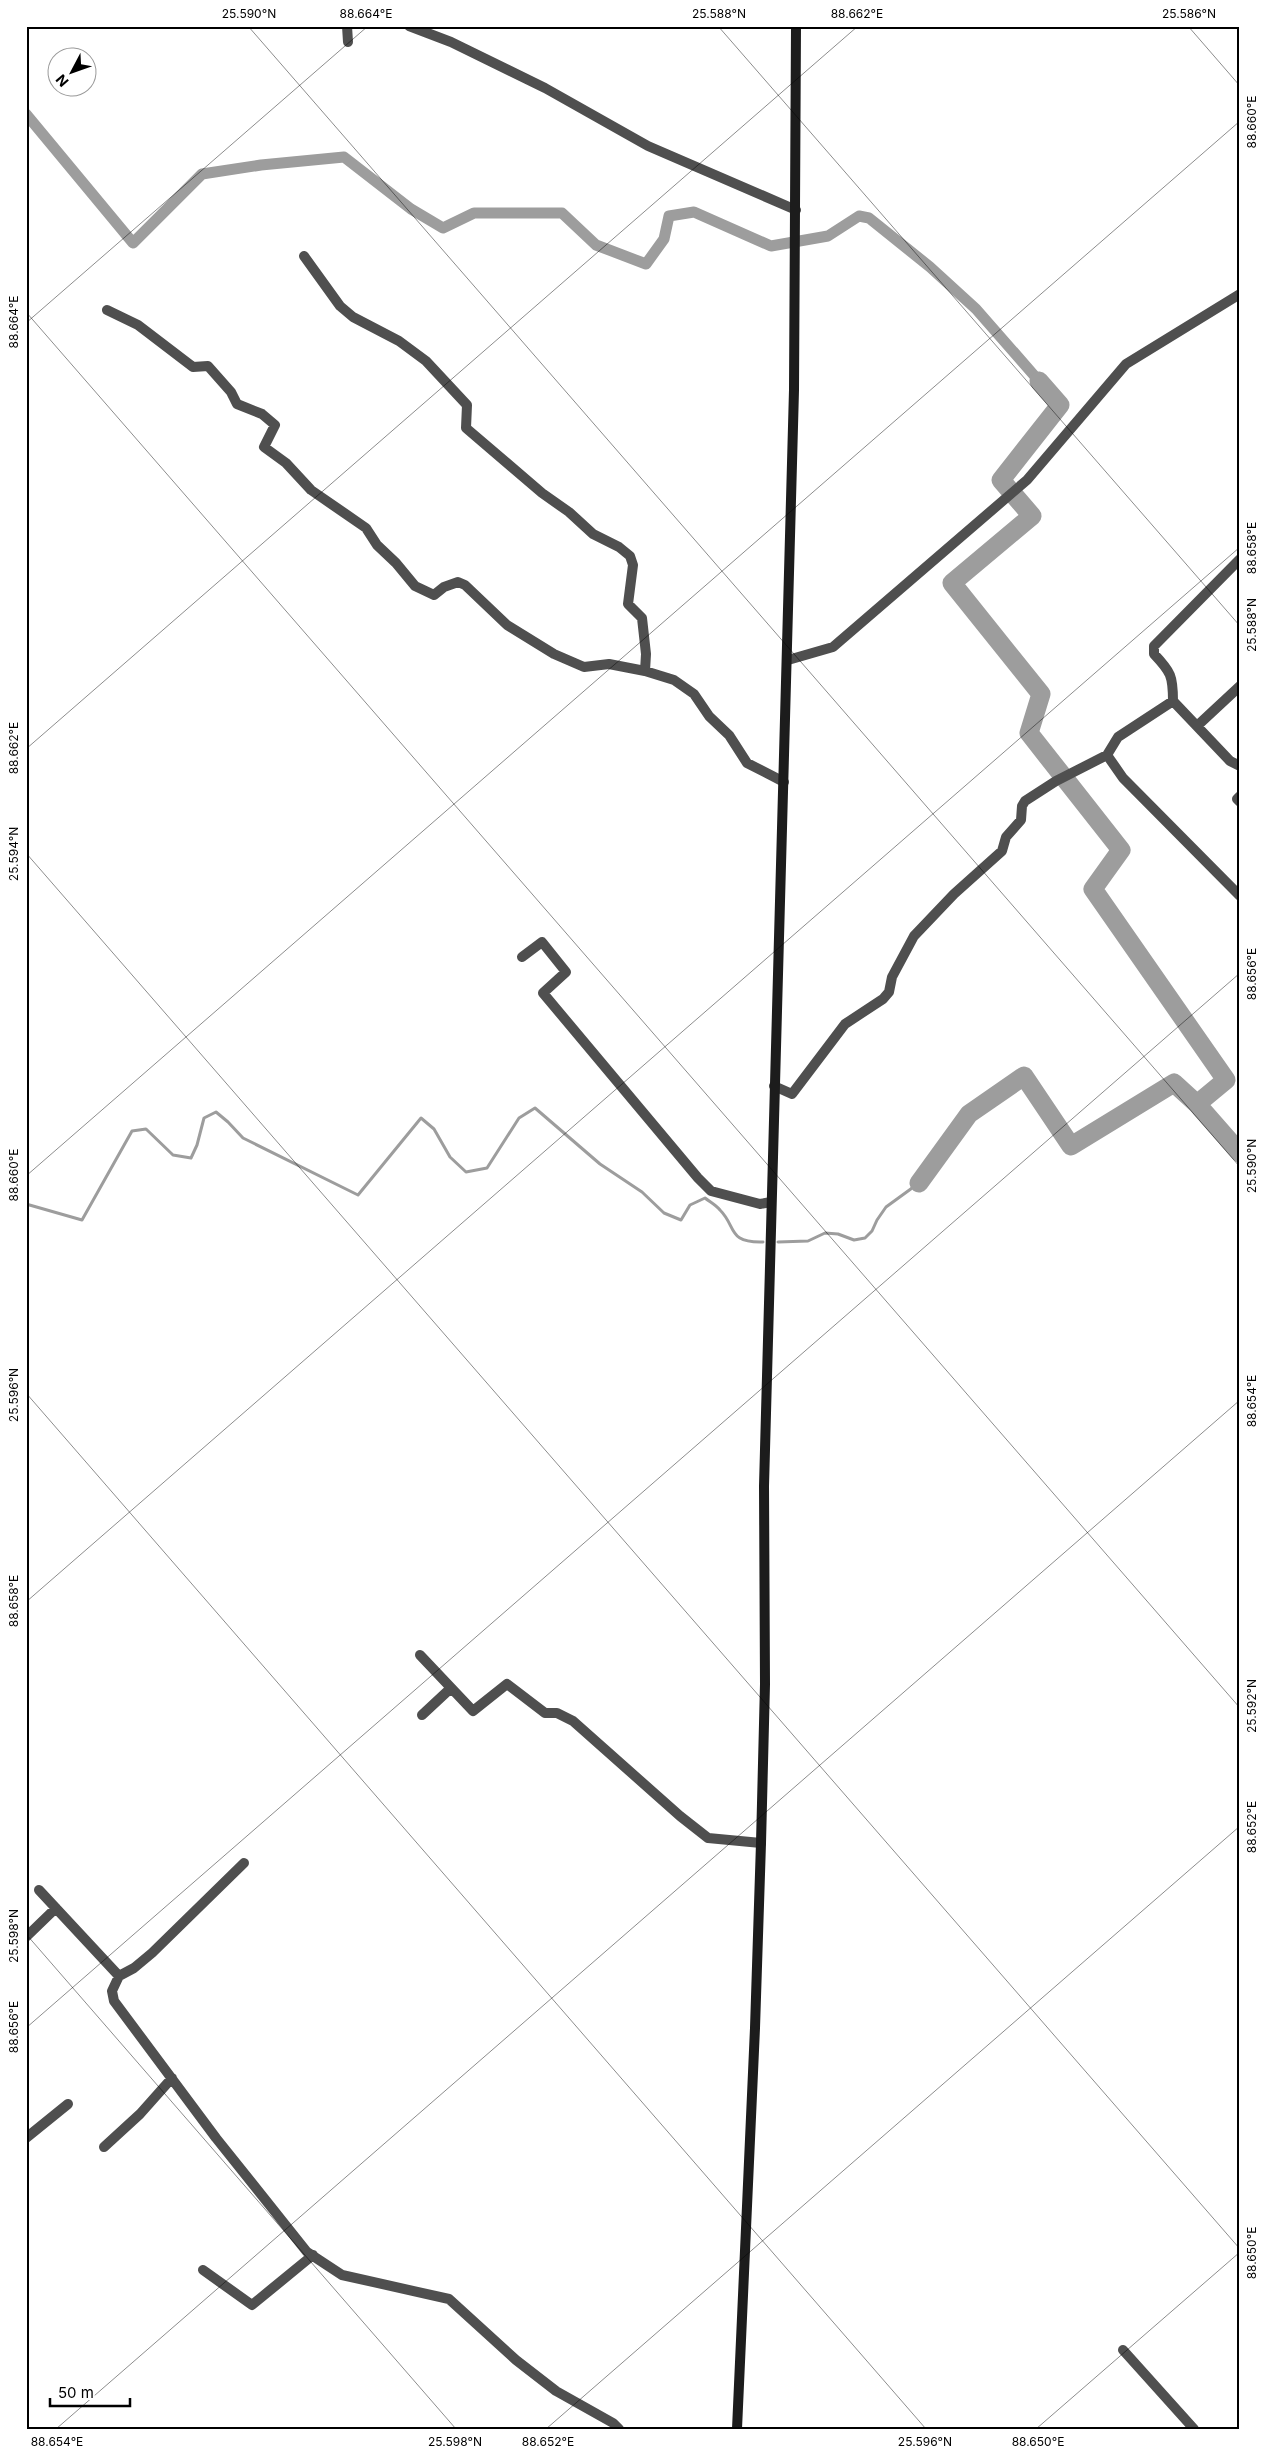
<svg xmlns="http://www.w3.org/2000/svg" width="1266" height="2455" font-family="Inter,sans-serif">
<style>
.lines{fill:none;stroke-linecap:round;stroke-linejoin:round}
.stream{stroke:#9d9d9d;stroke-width:3}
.canal{stroke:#9d9d9d;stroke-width:11}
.river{stroke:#9d9d9d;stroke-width:19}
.street{stroke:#4f4f4f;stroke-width:10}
.secondary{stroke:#1c1c1c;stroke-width:10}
.ticks{fill:none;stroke:#000;stroke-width:1;stroke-opacity:0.45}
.neatline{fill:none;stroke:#000;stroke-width:2}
.ticks-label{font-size:12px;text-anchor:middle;fill:#000}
</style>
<rect width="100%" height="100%" fill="#fff"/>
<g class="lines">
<path class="stream" d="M 26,1204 L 82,1220 L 132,1131 L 146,1129 L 173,1155 L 191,1158 L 197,1145 L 204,1118 L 216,1112 L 228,1122 L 243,1138 L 358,1195 L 421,1118 L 434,1129 L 450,1157 L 466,1172 L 487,1168 L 519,1118 L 535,1108 L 600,1164 L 642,1192 L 664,1213 L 681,1220 L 690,1205 L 705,1198 C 710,1202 716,1205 720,1210 C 737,1227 727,1243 763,1242
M 778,1242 L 808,1241 L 825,1233 L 838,1234 L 854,1240 L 865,1238 L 872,1231 L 877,1220 L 886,1207 L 919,1183"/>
<path class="canal" d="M 26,114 L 133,243 L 202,174 L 261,165 L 344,157 L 411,209 L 443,228 L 474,213 L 562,213 L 596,245 L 646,264 L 664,239 L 669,216 L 694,212 L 771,246 L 828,236 L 859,216 L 869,218 L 930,267 L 976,309 L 1039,381"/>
<path class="river" d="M 1039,381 L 1060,405 L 1001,480 L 1032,516 L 952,583 L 1041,694 L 1029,733 L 1121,850 L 1093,889 L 1226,1080 L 1197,1104
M 919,1183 L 969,1114 L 1024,1076 L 1071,1146 L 1174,1083 L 1197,1104 L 1240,1153"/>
<path class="street" d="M 347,26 L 348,42
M 409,26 L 451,42 L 545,88 L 648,146 L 796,210
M 304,256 L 340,306 L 353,317 L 399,341 L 426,361 L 467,405 L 466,428 L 542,493 L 569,512 L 593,534 L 619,547 L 630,556 L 633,565 L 628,604 L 642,618 L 646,654 L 645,671 L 674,680 L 694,694 L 709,716 L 729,735 L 747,763 L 784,782
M 107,310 L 138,325 L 193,367 L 208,366 L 231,392 L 237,404 L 262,414 L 275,425 L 264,447 L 286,463 L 311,490 L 366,528 L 377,545 L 396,563 L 415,586 L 434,595 L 444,587 L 458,582 L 465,585 L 507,625 L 554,654 L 584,667 L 609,664 L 645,671
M 788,660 L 833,647 L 1027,480 L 1126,364 L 1240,294
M 1173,701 L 1230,761 L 1240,766
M 1197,726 L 1240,686
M 1107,755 L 1123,778 L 1240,896
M 1240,796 L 1237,799 L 1240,802
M 522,957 L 542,942 L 566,972 L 543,993 L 698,1178 L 711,1191 L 760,1204 L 771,1202
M 774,1086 L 792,1094 L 845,1024 L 883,999 L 889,992 L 892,977 L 914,936 L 954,894 L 1002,851 L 1006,837 L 1021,820 L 1022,806 L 1025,801 L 1056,781 L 1107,755 L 1118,737 L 1173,701 C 1173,676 1171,672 1154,654 L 1154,646 L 1240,559
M 420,1655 L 473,1711 L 507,1684 L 545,1713 L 557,1713 L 573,1721 L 680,1816 L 708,1838 L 761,1843
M 422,1715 L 451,1688
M 244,1863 L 152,1953 L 134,1968 L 119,1976 L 112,1991 L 114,2001 L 216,2138 L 307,2252 L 342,2275 L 449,2299 L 516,2360 L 556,2391 L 613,2423 L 619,2429
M 39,1890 L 119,1976
M 26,1937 L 56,1908
M 26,2138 L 68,2104
M 104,2147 L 140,2114 L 172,2078
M 203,2270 L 252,2305 L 313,2255
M 1123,2350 L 1194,2429"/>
<path class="secondary" d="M 737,2429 L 755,2028 L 761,1843 L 765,1684 L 764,1486 L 794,390 L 796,26"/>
</g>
<path class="ticks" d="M 248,26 L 1240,1167M 718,26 L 1240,626M 1188,26 L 1240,86M 26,312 L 1240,1708M 26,323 L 368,26M 26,749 L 858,26M 26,853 L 1240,2249M 26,1176 L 1240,121M 26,1393 L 926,2429M 26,1602 L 1240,547M 26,1934 L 456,2429M 26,2028 L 1240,973M 56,2429 L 1240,1400M 546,2429 L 1240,1826M 1036,2429 L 1240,2252"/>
<rect width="1266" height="2455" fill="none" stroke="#ffffff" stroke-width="55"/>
<g transform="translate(72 72) rotate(229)"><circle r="24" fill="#ffffff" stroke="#999999"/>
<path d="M0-4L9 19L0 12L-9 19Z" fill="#000000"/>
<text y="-8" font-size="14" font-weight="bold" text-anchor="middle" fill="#000000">N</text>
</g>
<path d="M50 2398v8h80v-8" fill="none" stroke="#000000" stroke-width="2.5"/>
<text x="58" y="2398" font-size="15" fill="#000000" stroke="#ffffff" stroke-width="4" paint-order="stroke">50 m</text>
<rect x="28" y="28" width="1210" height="2400" class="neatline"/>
<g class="ticks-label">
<text x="249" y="18">25.590°N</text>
<text x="366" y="18">88.664°E</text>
<text x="719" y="18">25.588°N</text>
<text x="857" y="18">88.662°E</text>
<text x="1189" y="18">25.586°N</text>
<text transform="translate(1252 122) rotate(-90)" y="4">88.660°E</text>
<text transform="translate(14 322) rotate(-90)" y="4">88.664°E</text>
<text transform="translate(1252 548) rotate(-90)" y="4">88.658°E</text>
<text transform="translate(1252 625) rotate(-90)" y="4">25.588°N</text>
<text transform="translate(14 748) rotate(-90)" y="4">88.662°E</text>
<text transform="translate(14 854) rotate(-90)" y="4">25.594°N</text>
<text transform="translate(1252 974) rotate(-90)" y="4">88.656°E</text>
<text transform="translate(1252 1166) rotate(-90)" y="4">25.590°N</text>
<text transform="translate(14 1175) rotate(-90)" y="4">88.660°E</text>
<text transform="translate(14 1395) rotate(-90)" y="4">25.596°N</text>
<text transform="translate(1252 1401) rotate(-90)" y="4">88.654°E</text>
<text transform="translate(14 1601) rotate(-90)" y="4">88.658°E</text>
<text transform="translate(1252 1706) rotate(-90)" y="4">25.592°N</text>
<text transform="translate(1252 1827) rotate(-90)" y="4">88.652°E</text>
<text transform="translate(14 1936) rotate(-90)" y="4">25.598°N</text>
<text transform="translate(14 2027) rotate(-90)" y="4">88.656°E</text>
<text transform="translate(1252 2253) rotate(-90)" y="4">88.650°E</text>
<text x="57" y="2446">88.654°E</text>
<text x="455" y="2446">25.598°N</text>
<text x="548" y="2446">88.652°E</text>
<text x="925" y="2446">25.596°N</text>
<text x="1038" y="2446">88.650°E</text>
</g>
</svg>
